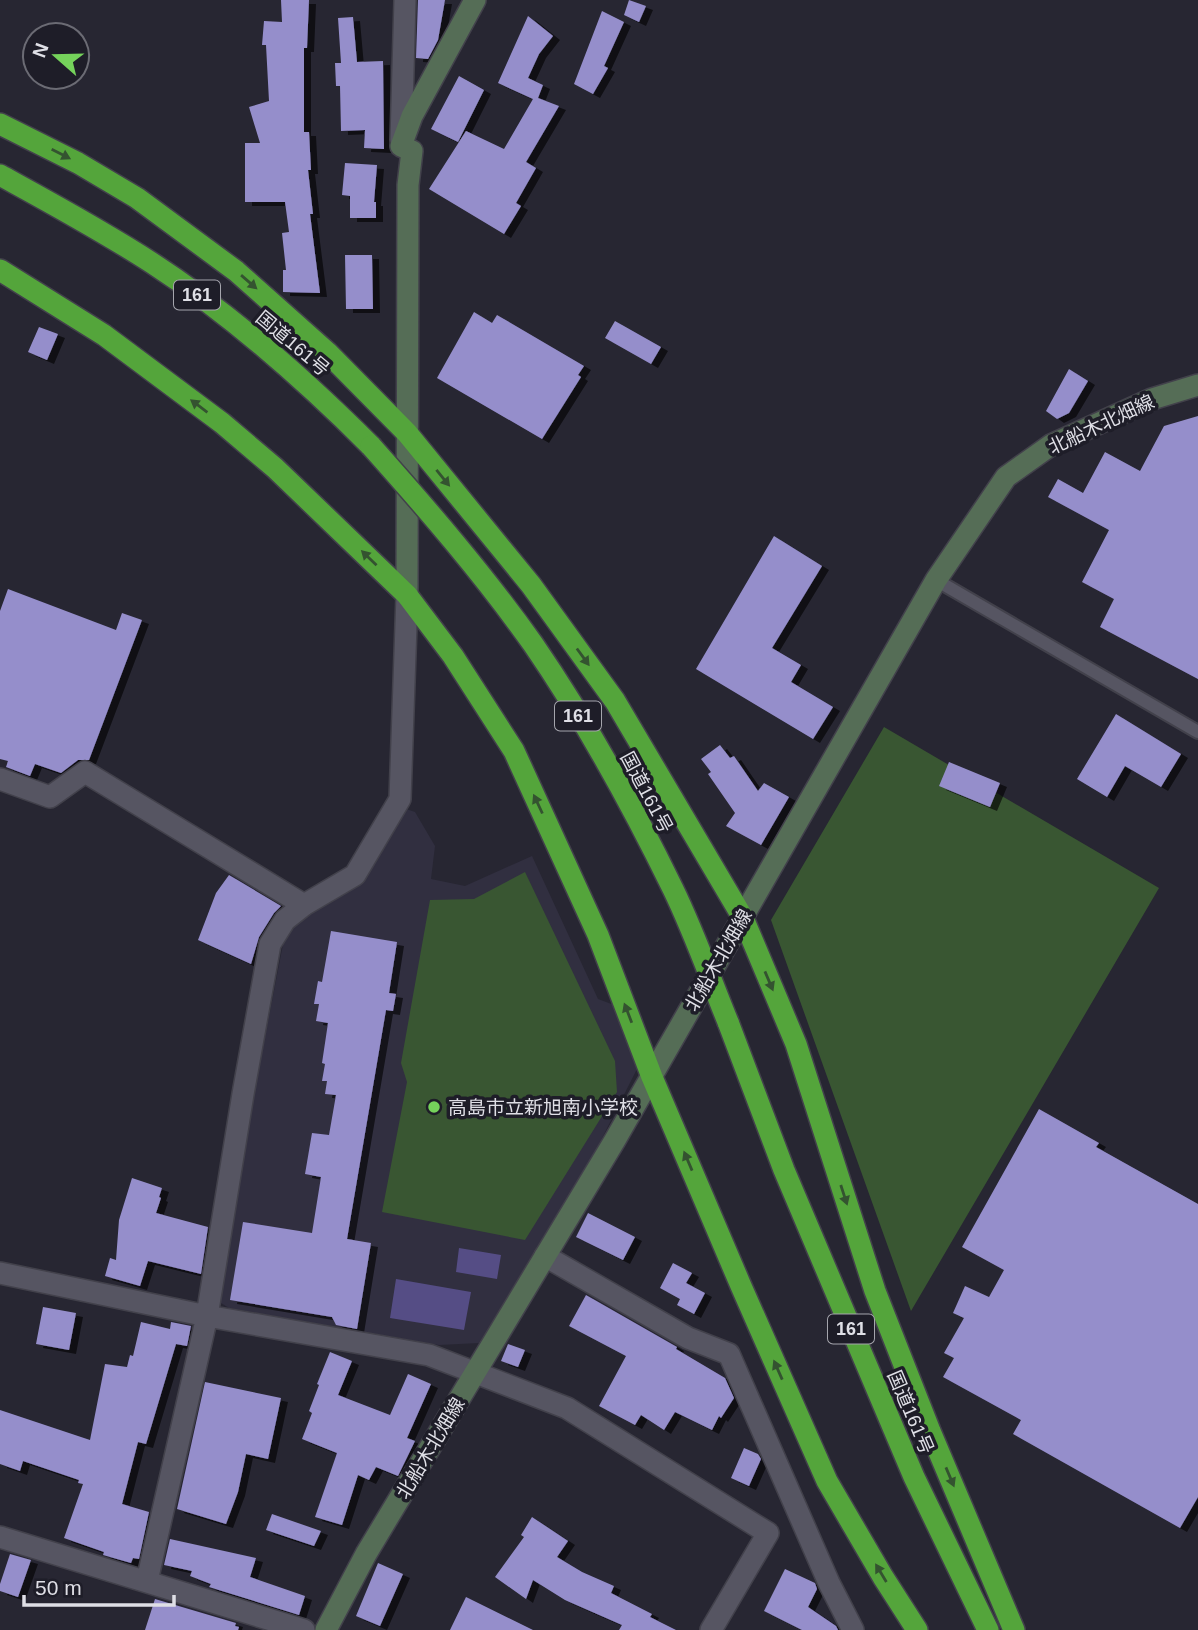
<svg xmlns="http://www.w3.org/2000/svg" width="1198" height="1630" font-family="Arial,'Noto Sans JP',sans-serif">
<style>
.built{fill:#312f40}
.green{fill:#395632}
.water{fill:#554d85}
.building{fill:#958ecb;filter:url(#shadow)}
.lines{fill:none;stroke-linecap:round;stroke-linejoin:round}
.lane-casing{stroke:#42414b;stroke-width:16}
.street-casing{stroke:#42414b;stroke-width:24}
.secondary-casing{stroke:#42414b;stroke-width:24}
.highway-casing{stroke:#42414b;stroke-width:24}
.lane{stroke:#565562;stroke-width:12}
.street{stroke:#565562;stroke-width:21}
.secondary{stroke:#556d56;stroke-width:21}
.highway{stroke:#54a53b;stroke-width:21}
.highway-bridge-casing{stroke:#42414b;stroke-width:24;stroke-linecap:butt}
.highway-bridge{stroke:#54a53b;stroke-width:21}
.oneway{fill:#345330}
.poi-dot{fill:#75d25b;stroke:#1e1d28;stroke-width:2.5}
.labels{text-anchor:middle;stroke-width:7;stroke-linejoin:round;paint-order:stroke}
.shield{fill:#1e1d28;stroke:#a5a5ad;stroke-width:2}
.shield-label{font-size:18px;font-weight:bold;fill:#dfdfe6}
.street-label{font-size:19px;fill:#dfdfe6;stroke:#1e1d28}
.poi-label{font-size:19px;fill:#dfdfe6;stroke:#1e1d28;text-anchor:start}
</style>
<defs>
<filter id="shadow"><feDropShadow dx="7" dy="4" stdDeviation="0" flood-color="#0009"/></filter>
</defs>
<rect width="100%" height="100%" fill="#272632"/>
<path class="built" d="M 403,808 L 415,812 L 435,846 L 431,879 L 465,886 L 532,856 L 598,999 L 614,1005 L 639,1065 L 596,1150 L 479,1343 L 439,1345 L 229,1308 L 221,1303 L 216,1290 L 285,934 Z"/>
<path class="green" d="M 884,727 L 1159,888 L 911,1311 L 771,920 Z
M 525,872 L 615,1061 L 617,1092 L 525,1240 L 382,1212 L 407,1082 L 401,1063 L 430,900 L 474,899 Z"/>
<path class="water" d="M 459,1248 L 501,1255 L 497,1279 L 456,1272 Z
M 396,1279 L 471,1292 L 464,1330 L 390,1318 Z"/>
<path class="building" d="M 281,0 L 309,0 L 307,48 L 304,48 L 304,132 L 309,132 L 311,170 L 308,170 L 313,214 L 310,214 L 320,293 L 283,292 L 283,270 L 286,270 L 282,233 L 289,232 L 285,202 L 245,202 L 245,143 L 260,143 L 249,107 L 269,101 L 266,45 L 262,45 L 264,21 L 282,22 Z
M 418,0 L 445,0 L 438,40 L 428,59 L 416,58 Z
M 629,0 L 646,6 L 639,22 L 624,15 Z
M 602,11 L 624,22 L 604,66 L 608,68 L 593,94 L 574,84 Z
M 528,16 L 553,36 L 539,54 L 528,78 L 543,85 L 538,98 L 559,106 L 526,162 L 536,168 L 516,203 L 521,206 L 504,234 L 429,189 L 466,131 L 504,149 L 533,99 L 498,83 Z
M 353,17 L 357,62 L 383,61 L 384,149 L 364,148 L 365,130 L 341,131 L 340,86 L 336,86 L 335,63 L 341,63 L 338,18 Z
M 459,76 L 484,90 L 458,142 L 431,129 Z
M 345,163 L 377,165 L 374,202 L 376,202 L 376,218 L 350,218 L 350,196 L 342,195 Z
M 345,255 L 372,255 L 373,309 L 346,309 Z
M 474,312 L 492,323 L 497,315 L 584,366 L 578,375 L 581,377 L 542,439 L 437,378 Z
M 615,321 L 661,347 L 651,364 L 605,338 Z
M 39,327 L 58,334 L 47,360 L 28,352 Z
M 1069,369 L 1088,381 L 1069,413 L 1057,419 L 1046,411 Z
M 1198,416 L 1198,679 L 1100,627 L 1114,599 L 1082,582 L 1109,530 L 1048,497 L 1058,479 L 1083,493 L 1105,452 L 1140,471 L 1164,426 Z
M 774,536 L 822,566 L 772,648 L 801,665 L 791,682 L 833,707 L 813,739 L 696,669 Z
M 8,589 L 116,630 L 122,613 L 142,620 L 89,760 L 78,760 L 61,773 L 35,764 L 30,776 L 6,767 L 8,761 L 0,759 L 0,611 Z
M 1116,714 L 1181,754 L 1161,787 L 1125,766 L 1107,797 L 1077,779 Z
M 720,745 L 730,758 L 734,756 L 758,791 L 764,783 L 789,797 L 761,845 L 726,826 L 735,813 L 708,774 L 711,772 L 701,759 Z
M 949,762 L 1000,783 L 990,807 L 939,786 Z
M 229,875 L 281,906 L 274,913 L 259,937 L 251,964 L 198,940 L 216,893 Z
M 331,931 L 397,942 L 389,993 L 396,994 L 393,1011 L 386,1010 L 347,1239 L 371,1243 L 357,1329 L 336,1325 L 332,1317 L 230,1300 L 243,1222 L 312,1233 L 321,1177 L 305,1174 L 312,1133 L 329,1135 L 336,1095 L 325,1094 L 327,1081 L 322,1081 L 325,1064 L 322,1063 L 328,1023 L 316,1021 L 319,1004 L 314,1004 L 318,981 L 322,982 Z
M 1039,1109 L 1099,1143 L 1096,1147 L 1198,1204 L 1198,1497 L 1180,1528 L 1013,1434 L 1021,1420 L 943,1377 L 954,1358 L 944,1353 L 964,1318 L 953,1313 L 965,1286 L 989,1297 L 1004,1270 L 962,1247 Z
M 132,1178 L 162,1188 L 159,1197 L 161,1198 L 156,1213 L 208,1227 L 201,1274 L 148,1261 L 140,1286 L 105,1276 L 110,1258 L 116,1260 L 119,1220 Z
M 588,1213 L 635,1237 L 623,1260 L 576,1237 Z
M 673,1263 L 692,1273 L 686,1283 L 705,1293 L 694,1314 L 677,1305 L 680,1299 L 660,1288 Z
M 586,1295 L 677,1347 L 676,1349 L 725,1378 L 734,1398 L 721,1418 L 719,1416 L 712,1430 L 675,1412 L 664,1430 L 641,1415 L 635,1425 L 599,1406 L 626,1356 L 569,1326 Z
M 43,1307 L 76,1313 L 69,1350 L 36,1344 Z
M 141,1322 L 170,1329 L 171,1322 L 191,1326 L 187,1346 L 176,1344 L 146,1444 L 138,1442 L 122,1504 L 149,1512 L 139,1559 L 133,1558 L 131,1563 L 103,1555 L 104,1552 L 64,1538 L 83,1484 L 78,1483 L 79,1480 L 23,1461 L 20,1471 L 0,1464 L 0,1410 L 90,1440 L 105,1364 L 127,1367 L 130,1355 L 133,1356 Z
M 508,1344 L 525,1350 L 518,1367 L 501,1361 Z
M 330,1352 L 352,1361 L 338,1395 L 390,1415 L 408,1374 L 431,1384 L 407,1438 L 415,1441 L 398,1476 L 376,1467 L 369,1480 L 358,1475 L 342,1525 L 315,1517 L 337,1453 L 302,1439 L 312,1413 L 309,1411 L 319,1385 L 317,1384 Z
M 205,1382 L 281,1398 L 268,1459 L 246,1454 L 238,1492 L 226,1524 L 177,1509 Z
M 744,1448 L 758,1454 L 761,1459 L 749,1486 L 731,1478 Z
M 272,1514 L 321,1531 L 314,1546 L 266,1530 Z
M 532,1517 L 568,1541 L 557,1557 L 582,1572 L 614,1586 L 611,1593 L 652,1614 L 650,1617 L 676,1630 L 619,1630 L 622,1625 L 565,1600 L 533,1580 L 526,1599 L 495,1577 L 524,1537 L 521,1535 Z
M 170,1539 L 256,1558 L 250,1577 L 305,1596 L 299,1615 L 209,1587 L 211,1584 L 190,1576 L 192,1571 L 164,1565 Z
M 10,1554 L 31,1560 L 18,1597 L 0,1591 L 0,1584 Z
M 378,1563 L 403,1574 L 380,1626 L 356,1616 Z
M 785,1569 L 815,1583 L 817,1589 L 808,1607 L 836,1626 L 838,1630 L 802,1630 L 764,1611 Z
M 466,1597 L 533,1630 L 450,1630 Z
M 155,1599 L 236,1623 L 235,1626 L 239,1627 L 238,1630 L 145,1630 Z"/>
<g class="lines">
<g class="lane-casing">
<path id="lane" d="M 936,580 L 1198,732"/>
</g>
<g class="street-casing">
<path id="street" d="M 401,140 L 405,0
M 0,779 L 50,797 L 85,772 L 304,905
M 545,1256 L 688,1338 L 729,1354 L 829,1583 L 853,1630
M 0,1273 L 207,1316 L 429,1355 L 567,1408 L 768,1533 L 711,1630
M 0,1537 L 304,1630
M 147,1581 L 207,1316 L 243,1094 L 270,944 L 285,920 L 304,905 L 355,875 L 400,799 L 407,595"/>
</g>
<g class="secondary-casing">
<path id="secondary" d="M 407,595 L 408,185 L 412,151 L 401,146 L 412,116 L 475,0
M 326,1630 L 366,1554 L 615,1140 L 936,580 L 1006,477 L 1051,445 L 1152,399 L 1198,385"/>
</g>
<g class="highway-casing">
<path id="highway" d="M 0,124 L 78,163 L 137,198 L 236,271 L 327,352 L 407,433 L 531,585 L 615,701 L 743,918 L 796,1044 L 875,1291 L 930,1431 L 1014,1630
M 0,175 C 51,203 103,231 152,263 C 232,315 304,379 371,446
M 0,270 L 104,335 L 222,423 L 275,468 L 407,595 L 453,656 L 514,751 L 598,935 L 652,1077 L 741,1286 L 827,1481 L 883,1577 L 917,1630
M 728,1022 L 784,1170 L 914,1477 L 988,1630"/>
</g>
<use href="#lane" class="lane"/>
<use href="#street" class="street"/>
<use href="#secondary" class="secondary"/>
<use href="#highway" class="highway"/>
<g class="highway-bridge-casing">
<path id="highway-bridge" d="M 371,446 C 428,510 484,575 533,644 C 586,721 632,805 673,889 C 694,932 710,978 728,1022"/>
</g>
<use href="#highway-bridge" class="highway-bridge"/>
</g>
<defs><path id="oneway-solid" d="M-6-.8H1V-3.2L6.5 0L1 3.2V.8H-6Z" transform="scale(1.75)"/></defs>
<g class="oneway">
<use href="#oneway-solid" transform="translate(61 154) rotate(27)"/>
<use href="#oneway-solid" transform="translate(249 282) rotate(41)"/>
<use href="#oneway-solid" transform="translate(199 406) rotate(-143)"/>
<use href="#oneway-solid" transform="translate(443 478) rotate(51)"/>
<use href="#oneway-solid" transform="translate(369 558) rotate(-136)"/>
<use href="#oneway-solid" transform="translate(583 657) rotate(54)"/>
<use href="#oneway-solid" transform="translate(538 804) rotate(-115)"/>
<use href="#oneway-solid" transform="translate(769 981) rotate(67)"/>
<use href="#oneway-solid" transform="translate(628 1013) rotate(-111)"/>
<use href="#oneway-solid" transform="translate(688 1161) rotate(-113)"/>
<use href="#oneway-solid" transform="translate(844 1195) rotate(72)"/>
<use href="#oneway-solid" transform="translate(778 1370) rotate(-114)"/>
<use href="#oneway-solid" transform="translate(950 1477) rotate(67)"/>
<use href="#oneway-solid" transform="translate(881 1573) rotate(-121)"/>
</g>
<circle class="poi-dot" cx="434" cy="1107" r="7"/>
<g class="labels">
<g class="shield">
<rect x="174" y="280.5" width="46" height="29" rx="5"/>
<rect x="555" y="701.5" width="46" height="29" rx="5"/>
<rect x="828" y="1314.5" width="46" height="29" rx="5"/>
</g>
<g class="shield-label">
<text x="197" y="301">161</text>
<text x="578" y="722">161</text>
<text x="851" y="1335">161</text>
</g>
<g class="street-label">
<text transform="translate(293 343) rotate(40)" y="7">国道161号</text>
<text transform="translate(1101 424) rotate(-25)" y="7">北船木北畑線</text>
<text transform="translate(647 792) rotate(62)" y="7">国道161号</text>
<text transform="translate(718 960) rotate(-60)" y="7">北船木北畑線</text>
<text transform="translate(911 1412) rotate(67)" y="7">国道161号</text>
<text transform="translate(430 1448) rotate(-59)" y="7">北船木北畑線</text>
</g>
<g class="poi-label">
<text x="448" y="1114">高島市立新旭南小学校</text>
</g>
</g>
<g transform="translate(56 56) rotate(290)"><circle r="33" fill="#1e1d28" stroke="#6b6b74" stroke-width="2"/>
<path d="M0-5L12 26L0 18L-12 26Z" fill="#75d25b"/>
<text y="-10" font-size="19" font-weight="bold" text-anchor="middle" fill="#dfdfe6">N</text>
</g>
<path d="M24 1595v10h150v-10" fill="none" stroke="#dfdfe6" stroke-width="3.5"/>
<text x="35" y="1595" font-size="21" fill="#dfdfe6" stroke="#1e1d28" stroke-width="5" paint-order="stroke">50 m</text>
</svg>
